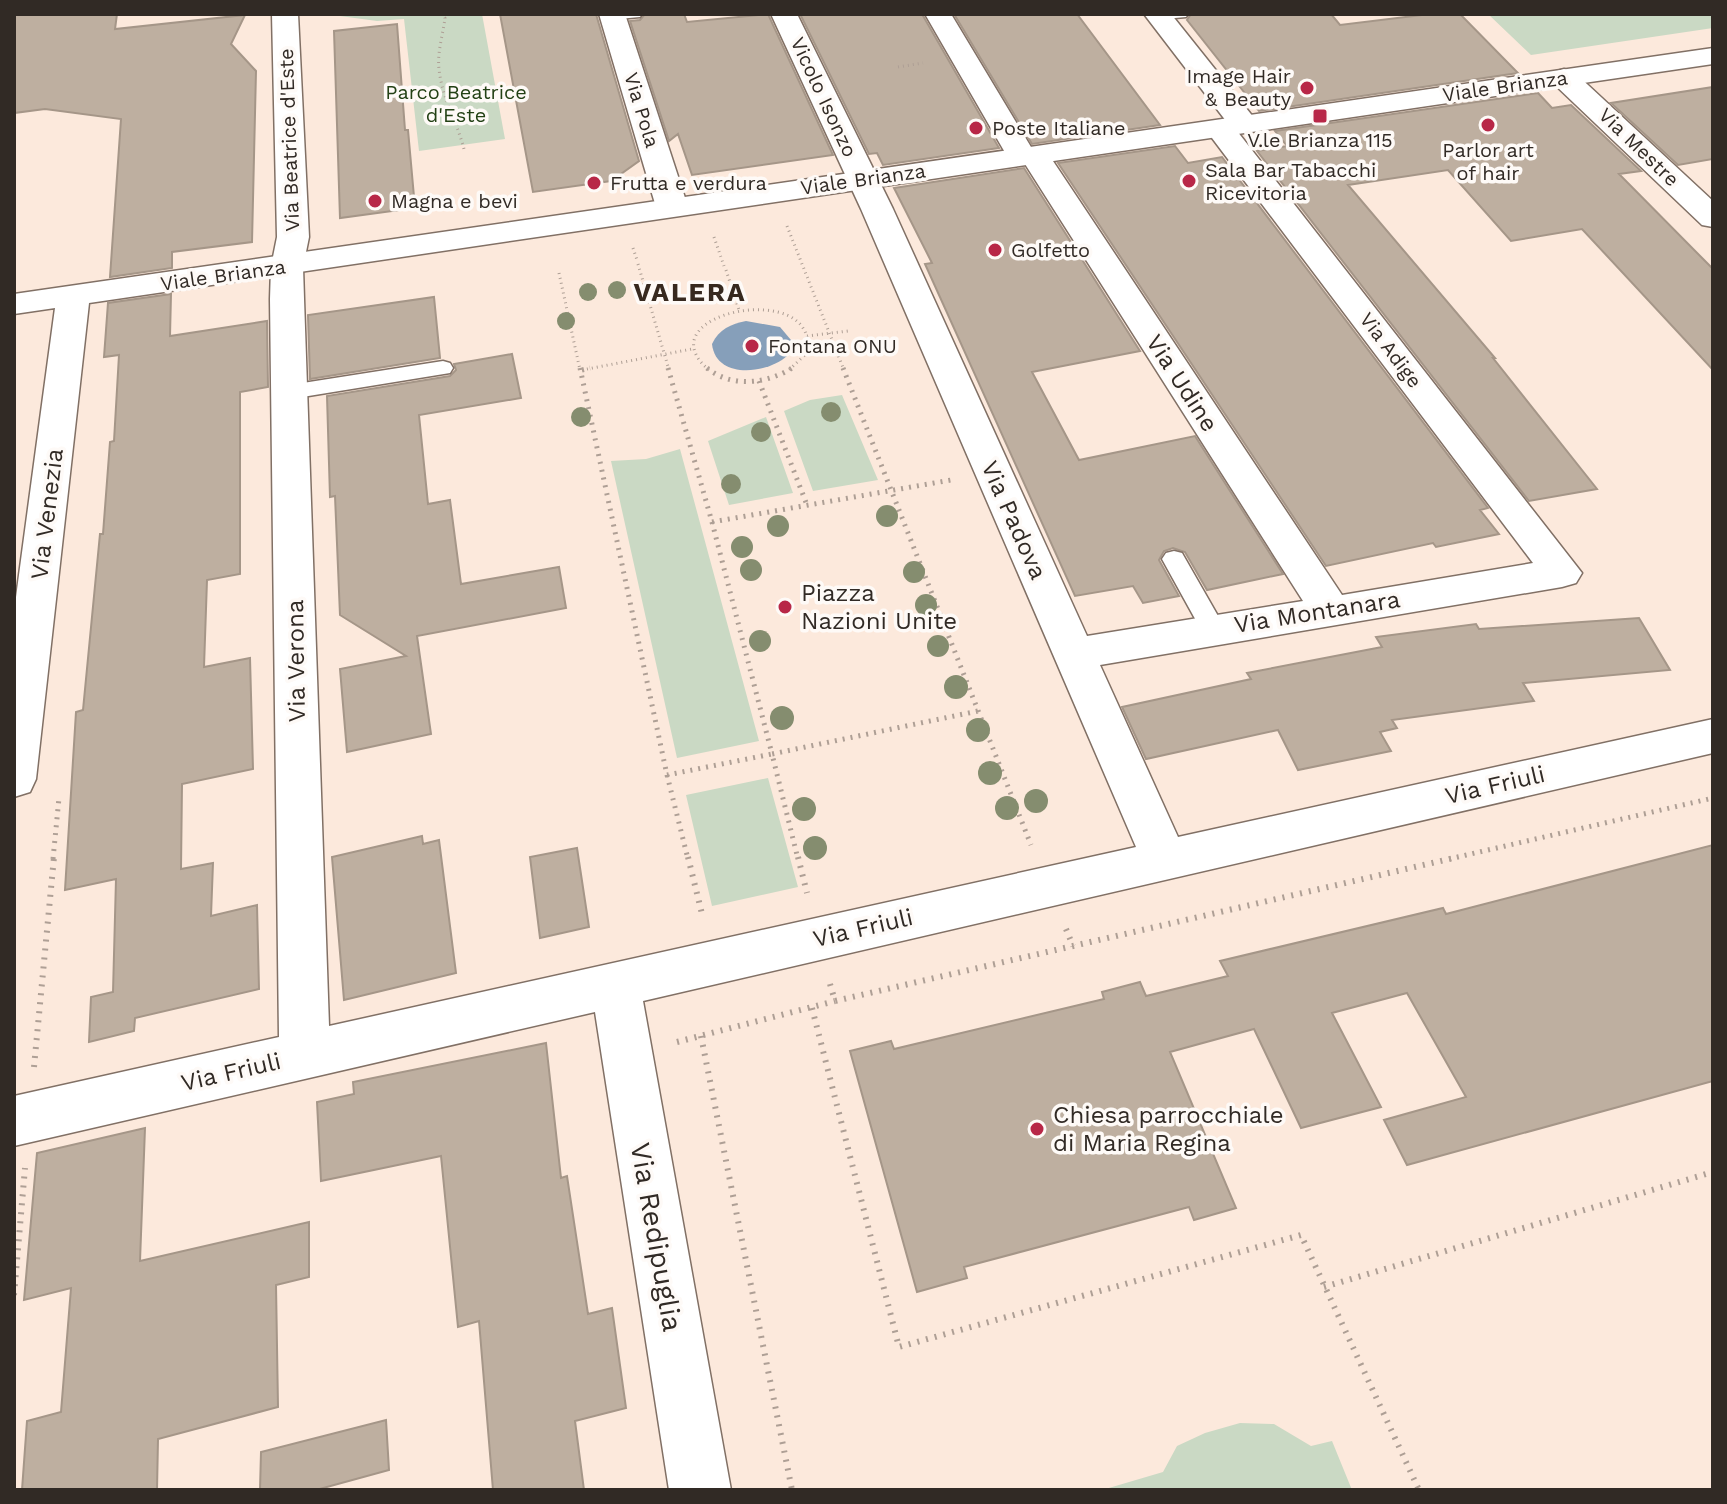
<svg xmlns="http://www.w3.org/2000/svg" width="1727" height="1504" font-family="'Work Sans',sans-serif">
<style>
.green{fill:#cad9c4}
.water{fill:#869fba}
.building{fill:#beafa0;stroke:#a59688;stroke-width:2}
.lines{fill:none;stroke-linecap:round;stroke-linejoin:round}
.service-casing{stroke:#817065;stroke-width:3}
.minor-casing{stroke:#817065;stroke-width:3}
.tertiary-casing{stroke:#817065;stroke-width:3}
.path-far2{stroke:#ae9f95;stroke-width:3;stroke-dasharray:1 4;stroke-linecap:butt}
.path-far1{stroke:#ae9f95;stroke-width:5;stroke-dasharray:2 6;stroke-linecap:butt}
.path{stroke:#ae9f95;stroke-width:6;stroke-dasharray:2 7;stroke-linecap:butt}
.service{fill:#fff;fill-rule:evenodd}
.minor{fill:#fff;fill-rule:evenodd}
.tertiary{fill:#fff;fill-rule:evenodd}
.tree{fill:#858d6f}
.poi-dot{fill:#b82747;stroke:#fefaf7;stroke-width:3}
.labels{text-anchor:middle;stroke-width:7;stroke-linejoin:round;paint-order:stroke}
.far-poi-label{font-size:20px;fill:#312a25;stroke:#fefaf7;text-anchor:start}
.far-street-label{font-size:20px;fill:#312a25;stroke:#fefaf7}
.far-park-label{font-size:20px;fill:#234115;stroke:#fefaf7}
.street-label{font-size:24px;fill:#312a25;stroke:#fefaf7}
.poi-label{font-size:24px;fill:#312a25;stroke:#fefaf7;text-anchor:start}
.far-district-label{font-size:26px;font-weight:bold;letter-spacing:2px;fill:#37291f;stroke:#fefaf7}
.near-street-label{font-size:28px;fill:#312a25;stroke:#fefaf7}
</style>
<rect width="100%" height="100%" fill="#fce9dc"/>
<path class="green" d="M 325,14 L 482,14 L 505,139 L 419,151 L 404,19 L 377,21 Z
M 1488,14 L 1713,14 L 1713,28 L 1531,55 Z
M 842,395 L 878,480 L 813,491 L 784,411 L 810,400 Z
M 766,417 L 793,493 L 729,505 L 708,441 Z
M 680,449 L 759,741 L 677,758 L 611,461 L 646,459 Z
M 768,778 L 798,887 L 712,906 L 686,795 Z
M 1240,1423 L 1274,1424 L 1311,1446 L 1332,1441 L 1352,1490 L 1102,1490 L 1163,1472 L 1177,1446 L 1205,1433 Z"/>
<path class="water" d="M 746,321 L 780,327 L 791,340 L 787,356 C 767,374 716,380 712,344 C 719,329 731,324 746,321 Z"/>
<path class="building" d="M 14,14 L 117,14 L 115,29 L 245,15 L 231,44 L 256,71 L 252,242 L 172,252 L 172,268 L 110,277 L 121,119 L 45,109 L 14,113 Z
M 500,14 L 596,14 L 639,161 L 611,181 L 533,192 Z
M 645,14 L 684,14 L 687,22 L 768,14 L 833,155 L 692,175 L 678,134 L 669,141 L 630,21 L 640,20 Z
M 800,14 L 922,14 L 999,148 L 883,165 L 877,153 L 869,154 Z
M 954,14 L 1077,14 L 1160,125 L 1032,144 Z
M 1191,14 L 1331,14 L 1340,25 L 1430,14 L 1460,14 L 1518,73 L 1259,111 L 1187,20 Z
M 397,24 L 405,130 L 408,130 L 415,208 L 340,218 L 334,31 Z
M 1713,87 L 1713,159 L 1678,165 L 1611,103 Z
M 1538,93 L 1552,108 L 1571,105 L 1641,171 L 1619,174 L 1713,269 L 1713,370 L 1582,229 L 1511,241 L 1448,170 L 1348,185 L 1495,358 L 1493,358 L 1597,489 L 1529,501 L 1257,151 L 1287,146 L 1275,131 Z
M 1175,146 L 1188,163 L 1222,157 L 1488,508 L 1480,510 L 1499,534 L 1436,547 L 1433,543 L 1326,566 L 1058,163 Z
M 1024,168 L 1140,351 L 1032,372 L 1079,460 L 1195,436 L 1283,574 L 1207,590 L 1185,552 L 1173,548 L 1164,551 L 1159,560 L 1179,596 L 1143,603 L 1133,586 L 1075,596 L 925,264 L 932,263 L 894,188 Z
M 171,294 L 170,336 L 267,321 L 268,387 L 240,392 L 240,574 L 207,580 L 204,667 L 250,658 L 253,769 L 182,784 L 181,869 L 213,863 L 211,916 L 257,905 L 259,989 L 135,1018 L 134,1031 L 89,1042 L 91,997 L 113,992 L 116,879 L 65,890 L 76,712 L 83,710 L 100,534 L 103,534 L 110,442 L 114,441 L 119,355 L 104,357 L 108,303 Z
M 434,297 L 440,358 L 310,379 L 308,315 Z
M 512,354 L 521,398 L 419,415 L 428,504 L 450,500 L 461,584 L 559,567 L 566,608 L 417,636 L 431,734 L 347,752 L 340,669 L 406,656 L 340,615 L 335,496 L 330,497 L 327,396 L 450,376 L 456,370 L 454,364 Z
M 1639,618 L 1670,670 L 1523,683 L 1534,701 L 1392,720 L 1397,728 L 1380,732 L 1391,751 L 1298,770 L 1278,730 L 1146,759 L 1122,707 L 1251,679 L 1247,673 L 1382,647 L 1376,637 L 1476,624 L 1479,629 Z
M 422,836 L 423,844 L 439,840 L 456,973 L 344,1000 L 332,857 Z
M 1713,845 L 1713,1081 L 1407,1165 L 1384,1120 L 1466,1097 L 1407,993 L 1332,1013 L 1381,1107 L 1301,1128 L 1254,1029 L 1170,1052 L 1236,1208 L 1194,1220 L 1189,1207 L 964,1267 L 967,1278 L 917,1292 L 850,1051 L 891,1041 L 894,1049 L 1104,999 L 1102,992 L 1140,982 L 1146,996 L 1228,976 L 1220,961 L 1443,908 L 1446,914 Z
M 577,848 L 589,927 L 540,938 L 530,857 Z
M 546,1043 L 561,1178 L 567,1176 L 588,1314 L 612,1308 L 626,1408 L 575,1421 L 584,1490 L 493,1490 L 479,1321 L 458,1327 L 441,1156 L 321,1181 L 317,1102 L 354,1094 L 353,1082 Z
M 145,1128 L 140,1261 L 309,1222 L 309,1277 L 276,1285 L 278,1407 L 158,1439 L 157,1490 L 22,1490 L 27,1421 L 61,1412 L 71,1288 L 24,1300 L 37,1153 Z
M 386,1420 L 389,1470 L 316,1490 L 260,1490 L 261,1452 Z"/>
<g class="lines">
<g class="service-casing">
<path id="service" d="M 607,14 L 642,14 L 640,17 L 607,20 Z
M 1153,14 L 1188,14 L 1186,17 L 1153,20 Z
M 443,361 L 450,363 L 453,368 L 450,373 L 290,399 L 279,392 L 290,385 Z
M 1174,551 L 1182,553 L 1222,623 L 1225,629 L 1222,635 L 1213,638 L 1204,635 L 1162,559 L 1166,553 Z"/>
</g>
<g class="minor-casing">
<path id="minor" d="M 272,14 L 298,14 L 309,237 L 303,267 L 304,299 L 329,1026 L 1136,847 L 861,209 L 771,14 L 797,14 L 893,209 L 1087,636 L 1303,601 L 1025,164 L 1011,162 L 1007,156 L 925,14 L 951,14 L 1031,147 L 1045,149 L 1342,595 L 1533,563 L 1209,134 L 1204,128 L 1209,122 L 1226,121 L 1144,14 L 1171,14 L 1254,118 L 1259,124 L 1254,130 L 1237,131 L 1582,573 L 1576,583 L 1562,587 L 1100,665 L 1178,837 L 1713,719 L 1713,753 L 643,1001 L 731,1490 L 669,1490 L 595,1012 L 14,1146 L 14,1096 L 279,1037 L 270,299 L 271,267 L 277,237 Z
M 599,14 L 625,14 L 688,207 L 683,214 L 672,216 L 661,214 L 656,207 Z
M 1564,69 L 1574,72 L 1713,201 L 1713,227 L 1702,225 L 1554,84 L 1550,78 L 1554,72 Z"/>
</g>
<g class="tertiary-casing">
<path id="tertiary" d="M 1713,48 L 1713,64 L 89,303 L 36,779 L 30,792 L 14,797 L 14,612 L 55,308 L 14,314 L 14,294 Z"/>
</g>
<path class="path-far2" d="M 441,14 L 445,18 C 443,34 437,53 439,69 C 442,98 457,122 464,149
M 898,67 L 923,63
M 787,226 L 844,370
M 714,237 L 724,266
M 633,248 L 637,260
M 638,264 L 669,370
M 726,270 L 739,310
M 559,273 L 580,370
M 807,336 L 848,331
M 582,370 L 692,349
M 709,370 C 641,313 821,277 807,353 L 789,370"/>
<path class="path-far1" d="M 580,368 L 667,775 L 772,754 L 798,859
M 668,368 L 712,522 L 772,754 L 978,711
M 707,368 C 731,388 767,384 792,368
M 843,368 L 1031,845
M 582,370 L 590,368
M 759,381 L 807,505
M 712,522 L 951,480
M 667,775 L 688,859
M 53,859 L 59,798
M 1449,859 L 1713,798"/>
<path class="path" d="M 688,857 L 703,918
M 798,857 L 807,893
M 1066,929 L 1073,946
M 830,984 L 835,1001 L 1458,857
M 812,1008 L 899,1347 L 1301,1235 L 1419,1490
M 701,1036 L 792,1490
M 677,1042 L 835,1001
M 34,1067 L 54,857
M 1324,1287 L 1713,1172
M 14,1295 L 25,1168"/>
<use href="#service" class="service"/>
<use href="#minor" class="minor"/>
<use href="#tertiary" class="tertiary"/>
</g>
<g class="tree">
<circle cx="617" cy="290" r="9"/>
<circle cx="588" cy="292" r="9"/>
<circle cx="566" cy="321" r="9"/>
<circle cx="831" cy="412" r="10"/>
<circle cx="581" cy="417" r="10"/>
<circle cx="761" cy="432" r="10"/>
<circle cx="731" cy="484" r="10"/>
<circle cx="887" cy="516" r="11"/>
<circle cx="778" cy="526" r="11"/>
<circle cx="742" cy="547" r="11"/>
<circle cx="751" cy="570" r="11"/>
<circle cx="914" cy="572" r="11"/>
<circle cx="926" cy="605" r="11"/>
<circle cx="760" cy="641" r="11"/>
<circle cx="938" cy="646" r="11"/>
<circle cx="956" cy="687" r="12"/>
<circle cx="782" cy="718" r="12"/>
<circle cx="978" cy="730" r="12"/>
<circle cx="990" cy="773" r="12"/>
<circle cx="1036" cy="801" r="12"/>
<circle cx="1007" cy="808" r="12"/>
<circle cx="804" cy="809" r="12"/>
<circle cx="815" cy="848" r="12"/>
</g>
<g class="poi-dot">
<circle cx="1307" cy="88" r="8"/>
<rect x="1312" y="108" width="16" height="16" rx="4"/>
<circle cx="1488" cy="125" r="8"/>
<circle cx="976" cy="128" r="8"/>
<circle cx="1189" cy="181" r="8"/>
<circle cx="594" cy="183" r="8"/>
<circle cx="375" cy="201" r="8"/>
<circle cx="995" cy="250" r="8"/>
<circle cx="752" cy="346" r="8"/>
<circle cx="785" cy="607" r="8"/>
<circle cx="1037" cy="1129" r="8"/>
</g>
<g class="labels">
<g class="far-poi-label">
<text x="1291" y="83" text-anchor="end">Image Hair<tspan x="1291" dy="23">&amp; Beauty</tspan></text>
<text x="992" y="135">Poste Italiane</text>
<text x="1320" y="147" text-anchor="middle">V.le Brianza 115</text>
<text x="1488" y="157" text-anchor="middle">Parlor art<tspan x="1488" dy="23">of hair</tspan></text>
<text x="1205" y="177">Sala Bar Tabacchi<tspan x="1205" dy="23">Ricevitoria</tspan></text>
<text x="610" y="190">Frutta e verdura</text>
<text x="391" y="208">Magna e bevi</text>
<text x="1011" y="257">Golfetto</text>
<text x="768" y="353">Fontana ONU</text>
</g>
<g class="far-street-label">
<text transform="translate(1505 86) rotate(-8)" y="7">Viale Brianza</text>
<text transform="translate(824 97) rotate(65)" y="7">Vicolo Isonzo</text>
<text transform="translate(642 110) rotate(73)" y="7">Via Pola</text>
<text transform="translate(289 140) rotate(-92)" y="7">Via Beatrice d'Este</text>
<text transform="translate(1639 147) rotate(44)" y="7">Via Mestre</text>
<text transform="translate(863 179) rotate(-8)" y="7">Viale Brianza</text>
<text transform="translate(223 275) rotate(-8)" y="7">Viale Brianza</text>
<text transform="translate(1391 350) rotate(53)" y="7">Via Adige</text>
</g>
<g class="far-park-label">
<text x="456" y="99">Parco Beatrice<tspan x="456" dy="23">d'Este</tspan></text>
</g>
<g class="street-label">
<text transform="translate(1182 383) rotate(57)" y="8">Via Udine</text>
<text transform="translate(47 514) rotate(-83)" y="8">Via Venezia</text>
<text transform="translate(1014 520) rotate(66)" y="8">Via Padova</text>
<text transform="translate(1317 612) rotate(-9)" y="8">Via Montanara</text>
<text transform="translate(296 661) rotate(-91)" y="8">Via Verona</text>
<text transform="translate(1495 785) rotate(-13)" y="8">Via Friuli</text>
<text transform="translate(863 928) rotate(-13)" y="8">Via Friuli</text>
<text transform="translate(231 1072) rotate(-13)" y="8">Via Friuli</text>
</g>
<g class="poi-label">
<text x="801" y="601">Piazza<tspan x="801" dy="28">Nazioni Unite</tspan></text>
<text x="1053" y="1123">Chiesa parrocchiale<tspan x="1053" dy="28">di Maria Regina</tspan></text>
</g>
<g class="far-district-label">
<text x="690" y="301">VALERA</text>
</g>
<g class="near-street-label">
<text transform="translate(657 1237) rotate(80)" y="10">Via Redipuglia</text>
</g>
</g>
<rect width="1727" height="1504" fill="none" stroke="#312a25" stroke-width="32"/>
</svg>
